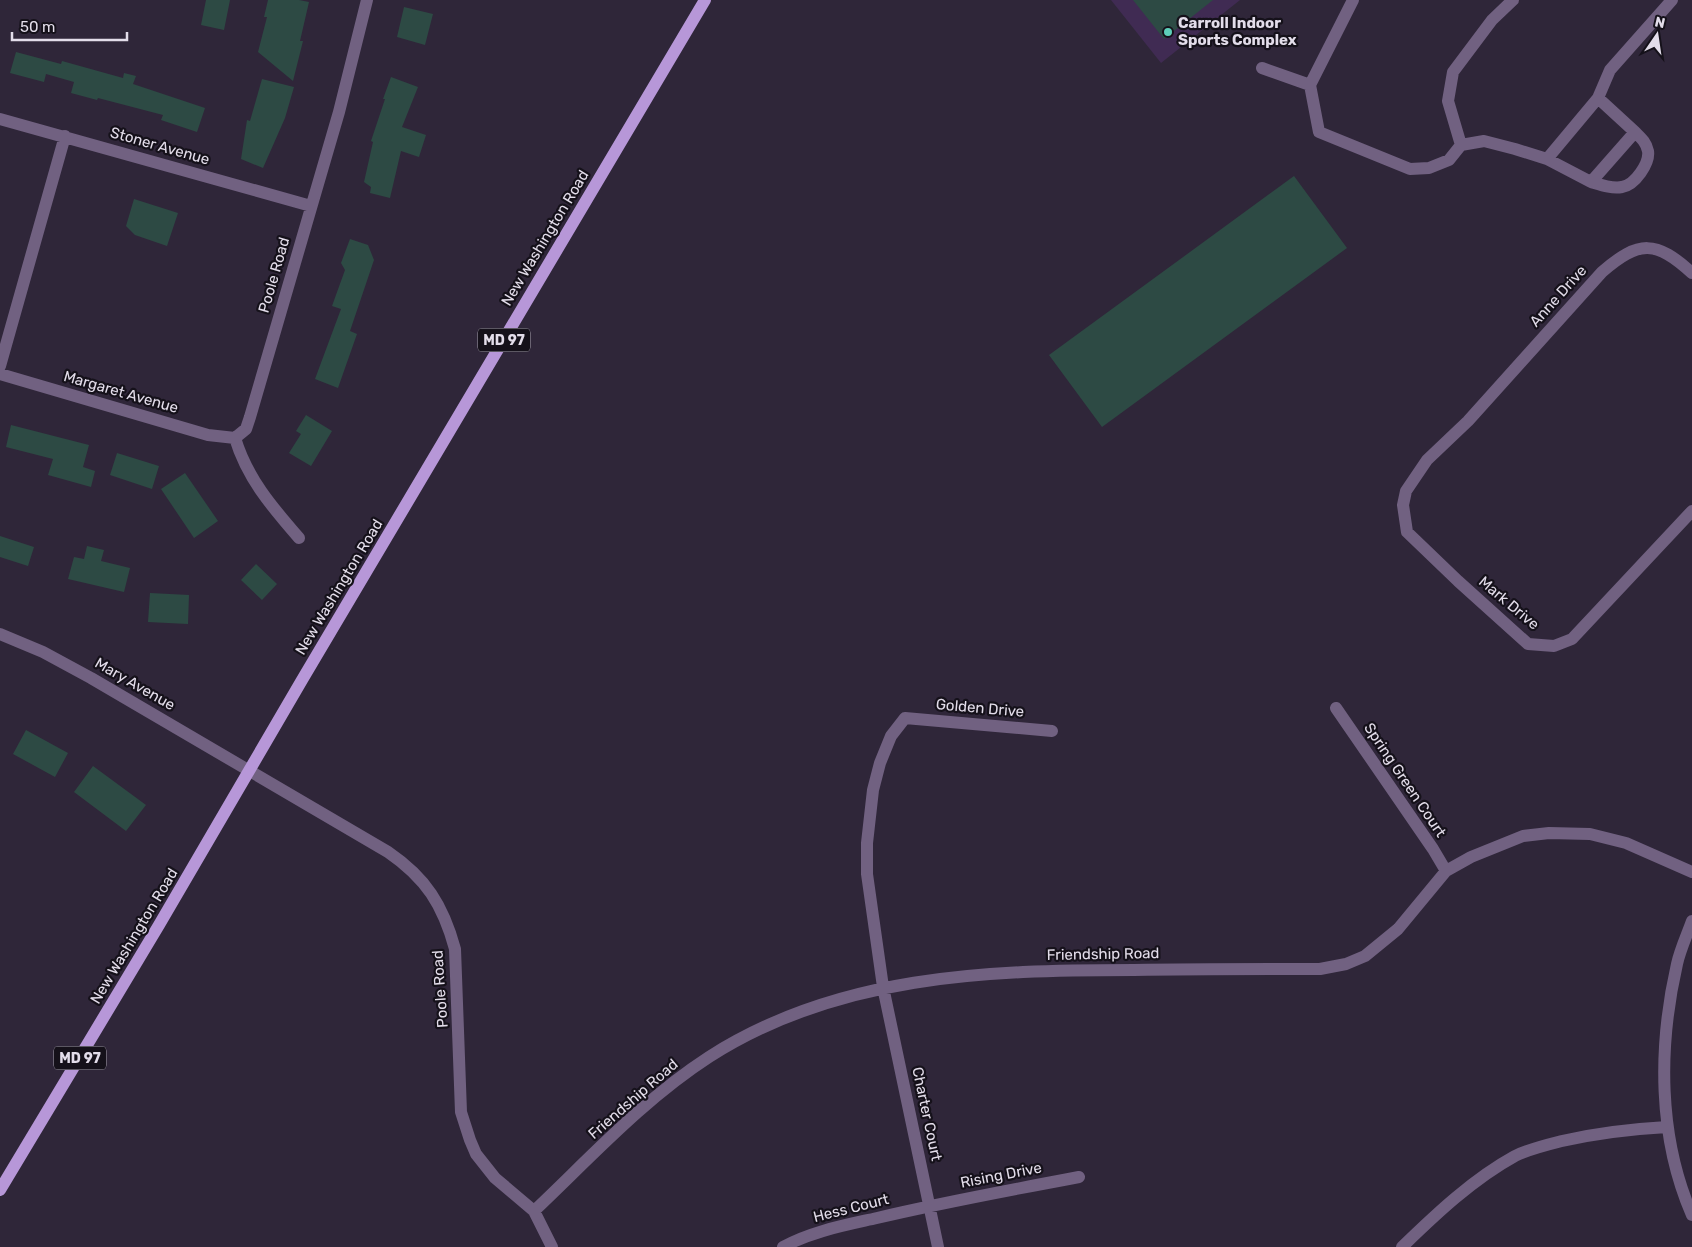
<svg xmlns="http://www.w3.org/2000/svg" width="1692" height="1247" font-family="Rubik,sans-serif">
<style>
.green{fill:#402b53}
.building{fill:#2d4a44}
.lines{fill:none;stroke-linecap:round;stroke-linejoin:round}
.minor{stroke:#716181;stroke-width:12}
.major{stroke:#b797d8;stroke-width:12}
.poi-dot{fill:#5dceb9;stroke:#15111a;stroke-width:2}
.labels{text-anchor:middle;stroke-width:4.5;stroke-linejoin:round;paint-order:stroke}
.shield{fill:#15111a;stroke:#a5a0ac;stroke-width:1}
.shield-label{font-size:14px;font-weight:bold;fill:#e3ddea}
.poi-label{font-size:15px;font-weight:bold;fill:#e3ddea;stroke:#15111a;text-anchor:start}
.street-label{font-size:15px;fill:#e3ddea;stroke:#15111a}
</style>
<rect width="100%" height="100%" fill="#2f2639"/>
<path class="green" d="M 1111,0 L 1240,0 L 1161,63 Z"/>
<path class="building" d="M 206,0 L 230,0 L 224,30 L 201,25 Z
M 268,0 L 299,0 L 309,2 L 300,41 L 303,41 L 293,81 L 258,52 L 267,17 L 264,17 Z
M 1133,0 L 1213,0 L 1164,39 Z
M 404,7 L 433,14 L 425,45 L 397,37 Z
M 16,52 L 61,64 L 62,61 L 123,78 L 124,73 L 136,76 L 133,84 L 205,108 L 197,132 L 161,120 L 163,115 L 98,98 L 97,100 L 71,93 L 74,82 L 46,74 L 44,82 L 10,73 Z
M 391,77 L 418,87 L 402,127 L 426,135 L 419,157 L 401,151 L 390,198 L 370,193 L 371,187 L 364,182 L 373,142 L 371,141 L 385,99 L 383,99 Z
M 262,79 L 294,87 L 285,118 L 263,168 L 241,159 L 247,120 L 250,121 Z
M 1294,176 L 1347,248 L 1102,427 L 1049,355 Z
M 134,199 L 178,213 L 167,246 L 135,235 L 126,226 Z
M 350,239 L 368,245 L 374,260 L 350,331 L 357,334 L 338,388 L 315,379 L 341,309 L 332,306 L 345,270 L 341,263 Z
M 306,415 L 332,431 L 311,466 L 289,453 L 301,434 L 296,431 Z
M 11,425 L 89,445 L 83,467 L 95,471 L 91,487 L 48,475 L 53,459 L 6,447 Z
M 117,453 L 159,466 L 152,489 L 110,475 Z
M 185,473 L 218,521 L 194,538 L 161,489 Z
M 0,536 L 34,547 L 28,566 L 0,557 Z
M 87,546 L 104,550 L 101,561 L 130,568 L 124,592 L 68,579 L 74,557 L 84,559 Z
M 256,564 L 277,584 L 262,600 L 241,580 Z
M 150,593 L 189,595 L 188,624 L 148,622 Z
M 26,730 L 68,753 L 55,777 L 13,754 Z
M 93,766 L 146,805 L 126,831 L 74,792 Z"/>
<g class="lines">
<path class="minor" d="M 1262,68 L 1310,85 L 1319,132 L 1410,169 L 1429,168 L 1449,160 L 1461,145 L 1448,101 L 1453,72 L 1492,20 L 1513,0
M 1310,85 L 1353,0
M 1598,98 L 1610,70 L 1672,0
M 0,119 L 311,206
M 1461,145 L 1484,141 L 1515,149 L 1547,159 L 1591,182 L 1635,132 L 1598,98 L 1547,159
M 1591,182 C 1601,185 1612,189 1622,187 C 1635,185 1650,163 1648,151 C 1646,142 1641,138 1635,132
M 1692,273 C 1656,240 1639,240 1602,272 L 1468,421 L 1427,460 L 1406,491 L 1403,505 L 1407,532 L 1458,581 L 1528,644 L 1554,646 L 1572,639 L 1692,511
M 0,366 L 65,136
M 0,374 L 208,435 L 235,438
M 235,438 L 246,429 L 250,417 L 339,112 L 367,0
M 235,438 C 247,478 272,507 299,538
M 0,634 L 43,652 L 91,678 L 388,852 C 426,878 443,905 455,949 L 461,1112 L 470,1140 L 476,1154 L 495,1178 L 534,1211 L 552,1247
M 1336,708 L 1433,849 L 1446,871
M 1692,921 C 1687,935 1680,950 1677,964 C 1658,1047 1658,1137 1692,1215
M 534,1211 C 590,1158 644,1099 709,1057 C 837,975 986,970 1134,970 C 1196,969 1258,969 1320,969 L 1346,964 L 1365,956 L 1398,929 L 1446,871 L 1471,857 L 1523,836 L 1549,833 L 1590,834 L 1626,843 L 1692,872
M 783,1247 C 812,1231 846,1225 877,1218 C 944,1202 1011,1190 1079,1177
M 938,1247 L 883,987 L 867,874 L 867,843 L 873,790 L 880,763 L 891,736 L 905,718 L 1052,731
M 1402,1247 C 1436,1214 1473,1179 1515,1156 C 1529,1149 1546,1145 1562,1141 C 1597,1133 1631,1129 1667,1127"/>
<path class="major" d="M 0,1190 L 159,925 L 302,680 L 705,0"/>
</g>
<circle class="poi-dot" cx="1168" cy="32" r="5"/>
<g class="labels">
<g class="shield">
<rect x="478" y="328.5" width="52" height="23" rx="4"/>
<rect x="54" y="1046.5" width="52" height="23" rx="4"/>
</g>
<g class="shield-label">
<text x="504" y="345">MD 97</text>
<text x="80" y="1063">MD 97</text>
</g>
<g class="poi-label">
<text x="1178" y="28">Carroll Indoor<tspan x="1178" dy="17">Sports Complex</tspan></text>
</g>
<g class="street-label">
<text transform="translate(160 146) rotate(16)" y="5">Stoner Avenue</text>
<text transform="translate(545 238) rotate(-59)" y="5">New Washington Road</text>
<text transform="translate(274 275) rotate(-74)" y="5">Poole Road</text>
<text transform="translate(1558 296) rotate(-48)" y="5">Anne Drive</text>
<text transform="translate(121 392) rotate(16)" y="5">Margaret Avenue</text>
<text transform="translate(339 587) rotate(-59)" y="5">New Washington Road</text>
<text transform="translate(1509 603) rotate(40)" y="5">Mark Drive</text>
<text transform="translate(135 684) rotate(30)" y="5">Mary Avenue</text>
<text transform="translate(980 708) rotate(5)" y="5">Golden Drive</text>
<text transform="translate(1405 780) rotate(56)" y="5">Spring Green Court</text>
<text transform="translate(134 936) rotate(-59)" y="5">New Washington Road</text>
<text transform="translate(1103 954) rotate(-1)" y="5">Friendship Road</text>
<text transform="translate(440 989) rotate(-94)" y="5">Poole Road</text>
<text transform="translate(633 1099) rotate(-41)" y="5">Friendship Road</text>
<text transform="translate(927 1114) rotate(78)" y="5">Charter Court</text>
<text transform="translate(1001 1175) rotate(-11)" y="5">Rising Drive</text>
<text transform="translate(851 1208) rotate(-14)" y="5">Hess Court</text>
</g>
</g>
<g transform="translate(1657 35) rotate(13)" stroke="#15111a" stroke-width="4" paint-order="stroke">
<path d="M0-4L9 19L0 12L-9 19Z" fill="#e3ddea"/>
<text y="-8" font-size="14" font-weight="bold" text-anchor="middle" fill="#e3ddea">N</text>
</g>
<path d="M12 32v8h115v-8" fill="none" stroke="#e3ddea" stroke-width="2.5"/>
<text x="20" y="32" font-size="15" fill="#e3ddea" stroke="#15111a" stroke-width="4" paint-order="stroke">50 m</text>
</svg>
